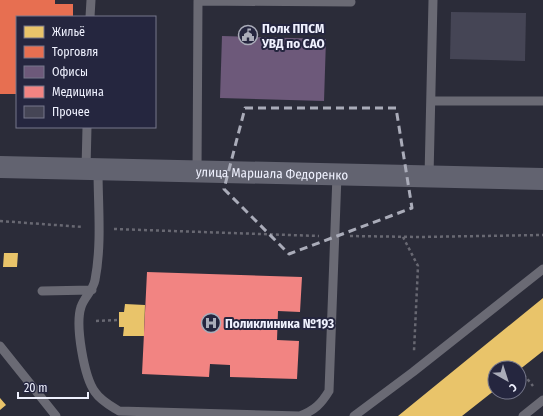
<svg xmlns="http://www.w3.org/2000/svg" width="543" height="416" font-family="'Fira Sans Condensed',sans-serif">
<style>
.homes{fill:#e9c46a}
.shops{fill:#e76f51}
.offices{fill:#6d597a}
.health{fill:#f28482}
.building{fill:#454555}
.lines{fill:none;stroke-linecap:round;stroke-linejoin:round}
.path{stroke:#686872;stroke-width:2.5;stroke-dasharray:3 3;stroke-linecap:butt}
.lane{stroke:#6a6a74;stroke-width:9}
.secondary{stroke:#626370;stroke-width:22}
.marked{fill:none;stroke:#aaacb9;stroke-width:3;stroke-dasharray:8 5;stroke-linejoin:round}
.labels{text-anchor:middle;stroke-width:4;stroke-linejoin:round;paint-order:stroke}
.poi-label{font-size:13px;font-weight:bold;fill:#eff1fe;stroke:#25263f;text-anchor:start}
.street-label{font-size:13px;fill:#eff1fe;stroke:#25263f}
</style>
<rect width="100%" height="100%" fill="#2b2c39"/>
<path class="homes" d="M 4,253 L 18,253 L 17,267 L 3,267 Z
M 543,298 L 543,351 L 519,370 L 519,368 L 495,368 L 495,390 L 462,416 L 398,416 Z
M 125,304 L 145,305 L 144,336 L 123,336 L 124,327 L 119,327 L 119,312 L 124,312 Z
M 0,398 L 6,405 L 0,410 Z"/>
<path class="shops" d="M 0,0 L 55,0 L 55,4 L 73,4 L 73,17 L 17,17 L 17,94 L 0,94 Z"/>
<path class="offices" d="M 222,36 L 326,39 L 324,101 L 220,98 Z"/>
<path class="health" d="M 147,272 L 302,277 L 300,312 L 278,311 L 277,340 L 299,341 L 297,379 L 230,377 L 230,365 L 210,364 L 209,377 L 142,374 Z"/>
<path class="building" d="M 451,12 L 526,13 L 525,61 L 450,59 Z"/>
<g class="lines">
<path class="path" d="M 0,221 L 83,227
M 114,229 L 319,236
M 350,236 L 419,237 L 543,235
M 403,237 L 418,266 L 414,351
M 96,321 L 119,320
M 278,326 L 315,327
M 520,370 L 533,386"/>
<path class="lane" d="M 90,17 L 91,0
M 431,101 L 543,101
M 86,169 L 87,127
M 98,170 C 98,206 102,244 95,280 C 93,291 84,297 81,307 C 75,325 84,377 95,392 C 101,401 111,406 119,411 L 300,416 C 315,410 321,404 329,391 L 337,175
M 197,172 L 198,1 L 351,2
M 429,177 L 433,0
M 42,291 L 92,290
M 0,346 L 56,416
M 354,416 L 413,372 L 543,269
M 523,416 L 543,400"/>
<path class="secondary" id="s1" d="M 0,167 L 543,179"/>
</g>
<path class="marked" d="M 245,108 L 396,108 L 412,208 L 289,254 L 224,189 Z"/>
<defs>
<g id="civic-ring" transform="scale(1)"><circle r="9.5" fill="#25263f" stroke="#aaacb9" stroke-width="1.5"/><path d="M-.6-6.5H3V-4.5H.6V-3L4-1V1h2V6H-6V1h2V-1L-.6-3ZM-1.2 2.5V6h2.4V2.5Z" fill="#aaacb9"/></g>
<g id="hospital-ring" transform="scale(1)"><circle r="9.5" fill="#25263f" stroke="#aaacb9" stroke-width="1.5"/><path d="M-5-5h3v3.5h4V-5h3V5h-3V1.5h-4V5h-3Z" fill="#aaacb9"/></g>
</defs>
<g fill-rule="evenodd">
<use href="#civic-ring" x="248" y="35"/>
<use href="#hospital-ring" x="211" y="323"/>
</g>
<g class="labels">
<g class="poi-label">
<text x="262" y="33">Полк ППСМ<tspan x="262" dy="15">УВД по САО</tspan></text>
<text x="225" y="328">Поликлиника №193</text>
</g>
<g class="street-label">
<text dy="5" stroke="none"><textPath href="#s1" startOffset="272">улица Маршала Федоренко</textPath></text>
</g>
</g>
<rect x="16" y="16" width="140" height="112" fill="#25263f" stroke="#76778b"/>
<rect x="24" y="26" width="20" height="12" fill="#e9c46a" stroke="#76778b"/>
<text x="52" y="36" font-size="12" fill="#eff1fe">Жильё</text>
<rect x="24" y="46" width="20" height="12" fill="#e76f51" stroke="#76778b"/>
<text x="52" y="56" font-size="12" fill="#eff1fe">Торговля</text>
<rect x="24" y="66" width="20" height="12" fill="#6d597a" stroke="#76778b"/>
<text x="52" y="76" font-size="12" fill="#eff1fe">Офисы</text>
<rect x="24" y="86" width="20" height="12" fill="#f28482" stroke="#76778b"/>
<text x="52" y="96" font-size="12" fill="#eff1fe">Медицина</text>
<rect x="24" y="106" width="20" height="12" fill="#454555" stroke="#76778b"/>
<text x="52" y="116" font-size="12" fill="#eff1fe">Прочее</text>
<g transform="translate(507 380) rotate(141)"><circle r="19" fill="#25263f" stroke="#76778b"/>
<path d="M0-3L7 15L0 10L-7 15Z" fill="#aaacb9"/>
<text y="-6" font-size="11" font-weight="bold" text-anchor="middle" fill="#eff1fe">С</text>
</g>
<path d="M18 392v6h70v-6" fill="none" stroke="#eff1fe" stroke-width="2"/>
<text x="24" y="392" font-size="12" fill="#eff1fe" stroke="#25263f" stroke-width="3" paint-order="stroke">20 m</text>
</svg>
